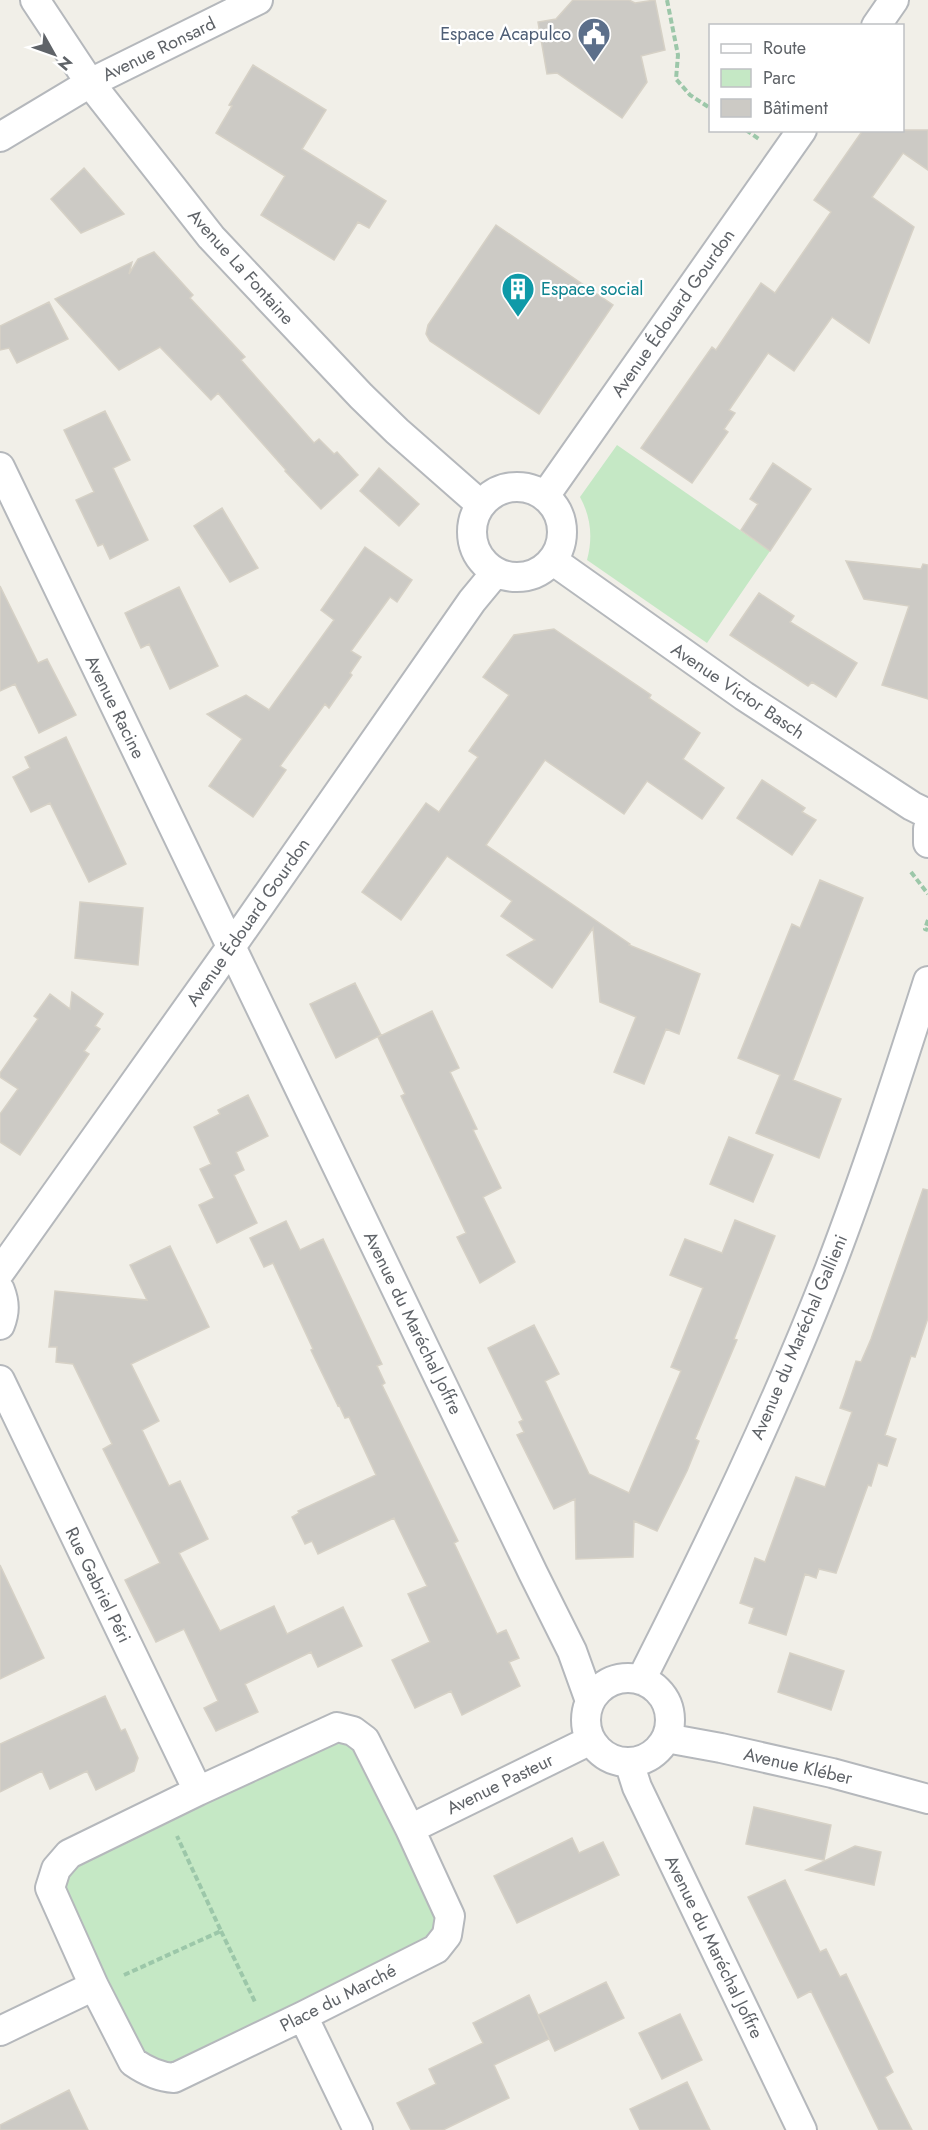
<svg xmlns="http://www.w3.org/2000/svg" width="928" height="2130" font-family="Jost,sans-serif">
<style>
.green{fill:#c5e8c5}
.building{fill:#cccac5;stroke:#d6d1c6;stroke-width:1.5}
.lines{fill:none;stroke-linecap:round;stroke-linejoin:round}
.street-casing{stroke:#b5b8bc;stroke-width:32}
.path{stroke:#9cc7a9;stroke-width:4;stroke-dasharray:6 3;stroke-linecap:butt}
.street{stroke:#fff;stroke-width:28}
.labels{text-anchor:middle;stroke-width:4.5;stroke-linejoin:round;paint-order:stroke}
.service-label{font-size:18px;fill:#4e5e75;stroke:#fff;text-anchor:end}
.street-label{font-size:18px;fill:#5f6368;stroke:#fff}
.culture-label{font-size:18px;fill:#0d838f;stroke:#fff;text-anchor:start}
</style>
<rect width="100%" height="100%" fill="#f1efe8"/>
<path class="green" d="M 617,445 L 770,551 L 707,643 L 587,560 C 593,538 591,517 580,497 Z
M 345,1729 L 449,1926 L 174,2078 L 143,2069 L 56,1869 Z"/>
<path class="building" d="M 573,0 L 629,0 L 635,3 L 655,0 L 665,50 L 641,56 L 647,82 L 622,118 L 557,73 L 547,74 L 538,22 L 556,19 Z
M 253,65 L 326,110 L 302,149 L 386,201 L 369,228 L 358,222 L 334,260 L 261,215 L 285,176 L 216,133 L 232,106 L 229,105 Z
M 863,130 L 928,130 L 928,170 L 903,153 L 872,197 L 914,227 L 869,343 L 832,317 L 794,371 L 768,353 L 729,410 L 735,413 L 724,429 L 728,432 L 692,483 L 641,448 L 712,347 L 716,350 L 761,283 L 775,293 L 831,212 L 814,200 Z
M 84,168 L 124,214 L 81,233 L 51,199 Z
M 496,225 L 613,305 L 539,414 L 430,341 L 426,334 L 428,325 Z
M 154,252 L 193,295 L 190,298 L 245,357 L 241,360 L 314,443 L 319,439 L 334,454 L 337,452 L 358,475 L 321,509 L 285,471 L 286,470 L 218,393 L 211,400 L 160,347 L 119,370 L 55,299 L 132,262 L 129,274 L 138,259 Z
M 49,302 L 68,339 L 17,363 L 9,348 L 0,350 L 0,326 Z
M 105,411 L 130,460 L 113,468 L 148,540 L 110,559 L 103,544 L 98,546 L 76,500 L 94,492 L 64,430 Z
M 773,463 L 811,489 L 770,551 L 741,530 L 758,504 L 750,499 Z
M 379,468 L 419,504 L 399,526 L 360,491 Z
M 222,508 L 258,568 L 230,582 L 194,526 Z
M 365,547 L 412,580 L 397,602 L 390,597 L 351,651 L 361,657 L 350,673 L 352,675 L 329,708 L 325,704 L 280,766 L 286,770 L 253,817 L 209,786 L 242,739 L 207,714 L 246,695 L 269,710 L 334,620 L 321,610 Z
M 846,561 L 921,569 L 923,564 L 928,565 L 928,699 L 882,685 L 909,606 L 864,599 Z
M 0,586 L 38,663 L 47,659 L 76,715 L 39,733 L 15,684 L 0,691 Z
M 179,587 L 218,666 L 170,689 L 149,644 L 141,648 L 125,613 Z
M 759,593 L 794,616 L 790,622 L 857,663 L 836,697 L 812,682 L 808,686 L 730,635 Z
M 554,629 L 651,695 L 649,698 L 700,733 L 683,759 L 724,788 L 702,819 L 647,781 L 624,814 L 545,760 L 486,845 L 630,944 L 629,945 L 700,974 L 679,1034 L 666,1029 L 644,1084 L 614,1072 L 636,1017 L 600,1002 L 593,928 L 552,988 L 507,955 L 535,940 L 501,916 L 512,901 L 447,856 L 401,920 L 362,892 L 426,803 L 439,812 L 478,757 L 469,751 L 509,695 L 483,677 L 514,635 Z
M 66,737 L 126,864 L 89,882 L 50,803 L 31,812 L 13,777 L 30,768 L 25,757 Z
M 762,780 L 805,808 L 802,812 L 816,820 L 792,855 L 737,818 Z
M 820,880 L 863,898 L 793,1080 L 841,1099 L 819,1158 L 756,1133 L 780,1075 L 738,1058 L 792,924 L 800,928 Z
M 80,902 L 143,908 L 138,965 L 75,958 Z
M 355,983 L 381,1035 L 336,1058 L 310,1004 Z
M 72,992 L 103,1014 L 95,1026 L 100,1029 L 84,1051 L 89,1054 L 20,1155 L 0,1142 L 0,1114 L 18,1089 L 0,1077 L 0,1073 L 38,1019 L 34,1016 L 50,994 L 70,1009 Z
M 432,1011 L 459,1068 L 450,1072 L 477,1129 L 473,1130 L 501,1188 L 483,1197 L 515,1262 L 480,1283 L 457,1237 L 466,1233 L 401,1096 L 405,1094 L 378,1037 Z
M 248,1095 L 268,1136 L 236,1152 L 244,1170 L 234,1175 L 257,1223 L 217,1243 L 199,1205 L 214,1198 L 200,1169 L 211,1164 L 194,1127 L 220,1114 L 218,1110 Z
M 729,1137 L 773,1155 L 753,1202 L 710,1184 Z
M 923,1189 L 928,1190 L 928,1318 L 915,1357 L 911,1356 L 885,1435 L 896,1439 L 887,1466 L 878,1463 L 871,1486 L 868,1485 L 836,1573 L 819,1569 L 816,1578 L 805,1574 L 786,1635 L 749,1623 L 754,1608 L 740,1603 L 755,1558 L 765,1562 L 796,1477 L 825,1487 L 852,1412 L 840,1408 L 845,1394 L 856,1361 L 861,1362 L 871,1339 Z
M 735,1220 L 775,1236 L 734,1339 L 737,1340 L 695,1439 L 699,1441 L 687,1471 L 657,1531 L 634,1521 L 633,1557 L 576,1559 L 575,1499 L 554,1509 L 517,1435 L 524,1432 L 519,1422 L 523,1420 L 488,1348 L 534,1325 L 559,1374 L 545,1381 L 589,1474 L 629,1493 L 681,1371 L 671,1367 L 703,1288 L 670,1275 L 685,1239 L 722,1253 Z
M 286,1221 L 300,1250 L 323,1239 L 382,1364 L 377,1366 L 385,1383 L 382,1385 L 458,1541 L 454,1543 L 497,1634 L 506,1630 L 519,1658 L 509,1662 L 520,1686 L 462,1715 L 451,1691 L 415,1708 L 392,1660 L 430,1642 L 408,1594 L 427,1586 L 394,1518 L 318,1554 L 312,1541 L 305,1544 L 292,1517 L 299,1513 L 298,1511 L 376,1475 L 349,1417 L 345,1418 L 339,1405 L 338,1406 L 311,1350 L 313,1349 L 273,1263 L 264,1267 L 250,1238 Z
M 170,1246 L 209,1327 L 131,1364 L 159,1421 L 142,1430 L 169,1486 L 180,1481 L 208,1539 L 179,1553 L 220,1631 L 274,1606 L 287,1634 L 343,1607 L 362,1646 L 318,1667 L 311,1652 L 245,1684 L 258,1712 L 216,1731 L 204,1708 L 218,1701 L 184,1629 L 156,1642 L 125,1580 L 160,1563 L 103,1449 L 112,1444 L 73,1364 L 56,1362 L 57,1347 L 49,1347 L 55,1291 L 147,1300 L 130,1265 Z
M 0,1565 L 44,1658 L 0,1679 Z
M 790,1653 L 844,1671 L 831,1710 L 778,1692 Z
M 105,1696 L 121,1731 L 125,1729 L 138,1758 L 134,1771 L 96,1790 L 87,1771 L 50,1789 L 42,1771 L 0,1792 L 0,1744 Z
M 754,1807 L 831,1825 L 824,1860 L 746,1844 Z
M 572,1838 L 579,1853 L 603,1842 L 619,1875 L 517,1923 L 494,1876 Z
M 855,1846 L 881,1852 L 874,1885 L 806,1870 Z
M 785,1880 L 820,1952 L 826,1949 L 840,1977 L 846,1974 L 893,2072 L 885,2077 L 912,2130 L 879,2130 L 811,1991 L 798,1998 L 748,1897 Z
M 606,1982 L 624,2018 L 555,2051 L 538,2015 Z
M 529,1995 L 549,2039 L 494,2065 L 509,2098 L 443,2130 L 411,2130 L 397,2103 L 436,2084 L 429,2069 L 483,2043 L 473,2023 Z
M 680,2014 L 702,2060 L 662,2079 L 639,2033 Z
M 687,2082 L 710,2130 L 640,2130 L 630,2109 Z
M 69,2090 L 88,2130 L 0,2130 L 0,2125 Z"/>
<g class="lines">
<g class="street-casing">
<path id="street" d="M 35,0 L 90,83 L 211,237 L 361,396 L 397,431 L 480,504
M 876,26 L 894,0
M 0,137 L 90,83 L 258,0
M 0,467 L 533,1573 L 572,1651 L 590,1701
M472 532a45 45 0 1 1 90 0a45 45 0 1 1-90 0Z
M 545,496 L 802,130
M 552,560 L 744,696 L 912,806 L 928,814
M 928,829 L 928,843
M 0,1272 L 231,947 L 472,601 L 496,572
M 0,1290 C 5,1303 5,1312 0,1325
M 0,1380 L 198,1791
M586 1720a42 42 0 1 1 84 0a42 42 0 1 1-84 0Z
M 641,1680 C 709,1546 775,1409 830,1268 C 866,1174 897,1078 928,981
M 337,1727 L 353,1731 L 365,1740 L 410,1829 L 450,1916 L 447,1935 L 436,1949 L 303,2016 L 174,2078 C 158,2077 146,2071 133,2062 L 94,1986 L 50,1888 L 56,1869 L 69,1854 L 198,1791 Z
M 666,1738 L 721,1748 L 832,1773 L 928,1799
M 629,1762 L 637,1787 L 802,2130
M 410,1829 L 591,1740
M 303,2016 L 358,2130
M 0,2031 L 94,1986"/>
</g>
<path class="path" d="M 667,0 L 678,55 L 676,79 L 690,95 L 710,108
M 746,130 L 759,139
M 911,872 L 928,894
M 928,920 L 925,929 L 928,930
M 221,1931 L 256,2004
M 124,1975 L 221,1931 L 177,1836"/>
<use href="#street" class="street"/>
</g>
<defs>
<g id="civic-pin" transform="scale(1.725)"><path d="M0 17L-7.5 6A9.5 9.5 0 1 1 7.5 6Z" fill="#5c6f8a" stroke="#fff"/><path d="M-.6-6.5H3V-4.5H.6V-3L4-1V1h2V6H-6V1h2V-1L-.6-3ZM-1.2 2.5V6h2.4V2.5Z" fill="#fff"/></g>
<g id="building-pin" transform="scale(1.725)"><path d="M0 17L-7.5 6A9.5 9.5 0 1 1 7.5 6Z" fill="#0f9aa8" stroke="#fff"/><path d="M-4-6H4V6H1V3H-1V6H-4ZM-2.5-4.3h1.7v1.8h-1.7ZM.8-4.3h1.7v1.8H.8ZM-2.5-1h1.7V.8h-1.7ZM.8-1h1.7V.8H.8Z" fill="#fff"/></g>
</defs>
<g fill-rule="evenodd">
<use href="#civic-pin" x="594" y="34"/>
<use href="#building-pin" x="518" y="289"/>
</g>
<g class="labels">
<g class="service-label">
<text x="571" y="40">Espace Acapulco</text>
</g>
<g class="street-label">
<text transform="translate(159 49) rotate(-26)" y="6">Avenue Ronsard</text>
<text transform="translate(241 267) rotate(48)" y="6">Avenue La Fontaine</text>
<text transform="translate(673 313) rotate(-55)" y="6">Avenue Édouard Gourdon</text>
<text transform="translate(738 691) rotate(34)" y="6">Avenue Victor Basch</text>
<text transform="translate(115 707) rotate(64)" y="6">Avenue Racine</text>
<text transform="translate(248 922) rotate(-55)" y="6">Avenue Édouard Gourdon</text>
<text transform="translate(413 1323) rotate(64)" y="6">Avenue du Maréchal Joffre</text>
<text transform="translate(799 1337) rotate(-67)" y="6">Avenue du Maréchal Gallieni</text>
<text transform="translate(98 1585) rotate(64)" y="6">Rue Gabriel Péri</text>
<text transform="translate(798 1766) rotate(13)" y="6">Avenue Kléber</text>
<text transform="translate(500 1784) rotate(-26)" y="6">Avenue Pasteur</text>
<text transform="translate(714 1947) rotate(64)" y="6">Avenue du Maréchal Joffre</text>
<text transform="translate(338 1998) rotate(-27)" y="6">Place du Marché</text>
</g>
<g class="culture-label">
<text x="541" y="295">Espace social</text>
</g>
</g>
<rect x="709" y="24" width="195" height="108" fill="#ffffff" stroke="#bfc1c3" stroke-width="1.5"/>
<rect x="721" y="44" width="30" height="9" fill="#ffffff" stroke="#bfc1c3" stroke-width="1.5"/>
<text x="763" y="54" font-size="18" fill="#5f6368">Route</text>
<rect x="721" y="69" width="30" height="18" fill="#c5e8c5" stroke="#bfc1c3" stroke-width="1.5"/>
<text x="763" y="84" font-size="18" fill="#5f6368">Parc</text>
<rect x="721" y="99" width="30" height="18" fill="#cccac5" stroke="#bfc1c3" stroke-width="1.5"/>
<text x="763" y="114" font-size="18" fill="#5f6368">Bâtiment</text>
<g transform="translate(54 54) rotate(130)" stroke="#ffffff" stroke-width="4.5" paint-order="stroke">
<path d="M0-4.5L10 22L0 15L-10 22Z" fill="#5f6368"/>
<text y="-9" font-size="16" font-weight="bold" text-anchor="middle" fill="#5f6368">N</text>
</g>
</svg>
